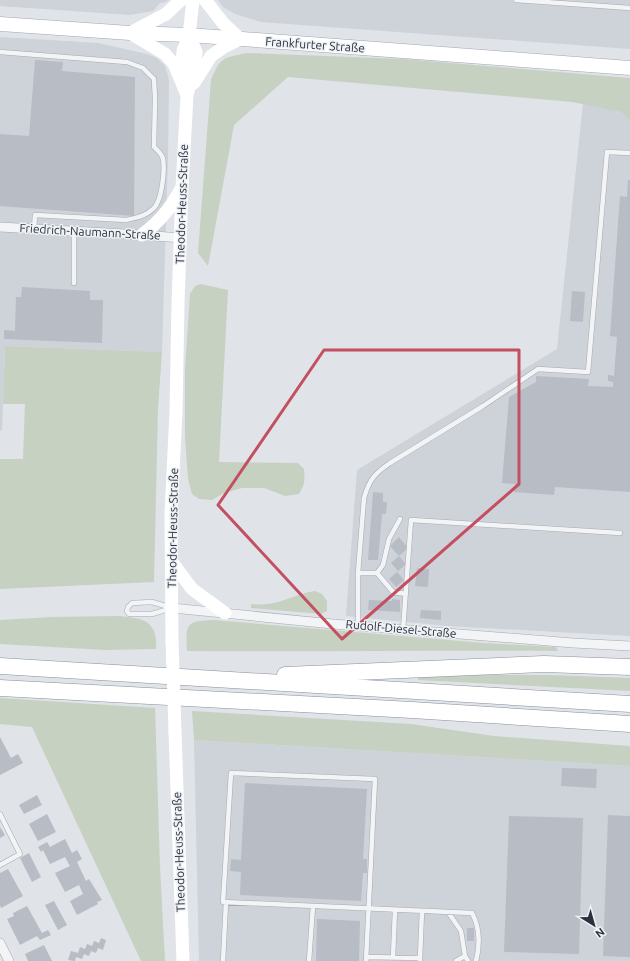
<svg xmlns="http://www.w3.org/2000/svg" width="630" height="961" font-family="Ubuntu,sans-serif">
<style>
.built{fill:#ced2d9}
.green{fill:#c6d1c2}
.building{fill:#b8bcc4}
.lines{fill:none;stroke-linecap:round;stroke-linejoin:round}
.lane-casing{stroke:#a6aab2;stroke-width:5.5}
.street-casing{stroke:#a6aab2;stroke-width:10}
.primary-casing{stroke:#a0a7b2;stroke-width:15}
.highway-casing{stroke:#88919d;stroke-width:17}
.lane{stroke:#f2f4f6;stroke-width:4.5}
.street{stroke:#f2f4f6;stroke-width:9}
.secondary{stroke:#fff;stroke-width:13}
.primary{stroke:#fff;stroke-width:14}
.highway{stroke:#fff;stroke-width:16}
.secondary-bridge{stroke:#fff;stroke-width:13}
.marked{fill:none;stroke:#c34f60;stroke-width:3;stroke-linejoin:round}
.labels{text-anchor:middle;stroke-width:3;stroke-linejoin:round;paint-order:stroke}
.street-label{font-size:12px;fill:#2a313e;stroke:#eff2f5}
</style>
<rect width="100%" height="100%" fill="#e0e3e8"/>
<path class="built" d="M 0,0 L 168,0 L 166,2 L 160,3 L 153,11 L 130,15 L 0,6 Z
M 218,0 L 630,0 L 630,49 L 261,22 L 235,14 L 223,7 Z
M 0,37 L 98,43 L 147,54 L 157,58 L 165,66 L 168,76 L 169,81 L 168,157 L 162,352 L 5,346 L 2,431 L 0,430 Z
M 583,103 L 621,112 L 630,121 L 630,636 L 447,626 L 346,616 L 357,470 L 557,349 Z
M 194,740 L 630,766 L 630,961 L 199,961 Z"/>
<path class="green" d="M 248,53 L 403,59 L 630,78 L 630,121 L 621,112 L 572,102 L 288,77 L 234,125 L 208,266 L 198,253 L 211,80 C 221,56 223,58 248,53 Z
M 201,284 L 228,290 L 219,462 L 298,463 L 304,469 C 305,481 305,484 299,494 L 285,496 L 264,488 L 242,488 L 224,493 L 212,500 L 199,499 L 192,494 L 188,479 L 185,438 L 185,369 L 190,294 L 195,286 Z
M 5,346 L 162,352 L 158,408 L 154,582 L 0,589 L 0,459 L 23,459 L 25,404 L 3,404 Z
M 315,591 L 322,594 L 327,601 L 327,611 L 321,614 L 251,608 L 251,604 C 279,607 290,595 315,591 Z
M 117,616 C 141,618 158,619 156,649 L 105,650 L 0,644 L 0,620 L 52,617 Z
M 214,620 L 484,643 L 556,647 L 558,651 C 435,650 311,652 187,651 C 186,624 185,621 214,620 Z
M 486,675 L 549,675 L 630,678 L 630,691 L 418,680 L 418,676 Z
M 0,698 L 155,708 L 160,867 L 165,961 L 141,961 L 32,727 L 0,724 Z
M 192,711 L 411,724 L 494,736 L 630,746 L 630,766 L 194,740 Z"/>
<path class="building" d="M 35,60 L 63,62 L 62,71 L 135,77 L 134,216 L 0,206 L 0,134 L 29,136 Z
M 628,180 L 630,180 L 630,492 L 555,487 L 554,495 L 514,492 L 515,484 L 502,483 L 509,397 L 536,382 L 536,376 L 589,379 L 588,386 L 613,387 L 613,382 L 608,381 L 608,375 L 614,376 L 617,337 L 610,336 L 620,196 L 627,197 Z
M 22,287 L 90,291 L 90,300 L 103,300 L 102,343 L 4,339 L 4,330 L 15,331 L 16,297 L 21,297 Z
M 572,291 L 585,292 L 583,322 L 570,321 Z
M 373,492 L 383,493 L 383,502 L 387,502 L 386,514 L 382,514 L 378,560 L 368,560 Z
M 399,537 L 408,548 L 399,556 L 390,546 Z
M 399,556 L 406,564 L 398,571 L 391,563 Z
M 417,568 L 429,569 L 428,587 L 415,586 Z
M 397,572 L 404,580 L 396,587 L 389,579 Z
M 392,599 L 400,600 L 400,612 L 368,610 L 369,600 L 392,601 Z
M 421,610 L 441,611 L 441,620 L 420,618 Z
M 0,737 L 11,758 L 18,754 L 23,763 L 0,775 Z
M 562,768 L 597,769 L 596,788 L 561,786 Z
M 245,783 L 367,789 L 363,859 L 367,859 L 367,873 L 363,873 L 361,901 L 240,895 L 241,872 L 230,871 L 231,859 L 241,860 Z
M 37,795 L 42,805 L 24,814 L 19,805 Z
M 47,814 L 56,832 L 38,841 L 29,824 Z
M 608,815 L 630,816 L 630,957 L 603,956 Z
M 509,816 L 583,818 L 579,954 L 504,952 Z
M 0,827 L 5,835 L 0,838 Z
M 65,839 L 72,853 L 77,850 L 82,859 L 77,862 L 86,881 L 89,879 L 102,900 L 97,902 L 98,904 L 77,915 L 70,901 L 83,894 L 79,885 L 65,892 L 55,873 L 70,866 L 65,857 L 50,864 L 43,850 L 41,852 L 38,847 L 47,842 L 50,847 Z
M 29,853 L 41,877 L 32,882 L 20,858 Z
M 8,869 L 23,896 L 1,908 L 0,905 L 0,873 Z
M 54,901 L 67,925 L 58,930 L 45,905 Z
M 27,906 L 42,933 L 48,930 L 51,935 L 40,940 L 37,936 L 20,945 L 7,919 L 14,916 L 13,913 Z
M 317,919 L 360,921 L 359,961 L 316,961 Z
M 467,928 L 474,928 L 474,941 L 467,941 Z
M 101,938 L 106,940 L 103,950 L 98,948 L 96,953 L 91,951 L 89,956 L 84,954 L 82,959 L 76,957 L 75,961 L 68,960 L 71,951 L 78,953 L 80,947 L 85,949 L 87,944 L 92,946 L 94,941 L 99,943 Z
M 44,945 L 52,961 L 28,961 L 25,954 Z"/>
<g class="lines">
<g class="lane-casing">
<path id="lane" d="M 516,0 L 630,8
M 0,52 L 127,62 L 143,68 L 154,79 L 155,99 L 154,147 C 158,151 162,154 163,159 C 165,170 162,200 154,208 C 146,216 136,218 126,220 L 35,215 L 34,229
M 74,231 L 74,283
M 358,573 L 377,573 L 393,592 L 406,594
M 377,573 L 383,565 L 389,539 L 400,519
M 152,602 L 172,608 L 152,614 L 129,614 L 127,611 L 128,607 L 132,603 Z
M 358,626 L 358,573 L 364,498 C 369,480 375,473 390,463 L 483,406 L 538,369 L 588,372 L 607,152 L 630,153
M 403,630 L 411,520 L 620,533
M 0,814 L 20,854 L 0,865
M 448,912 L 461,931 L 465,956 L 468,961
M 366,957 L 420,958 L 420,961
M 393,957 L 395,910
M 420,958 L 422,911
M 223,961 L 226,902
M 309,961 L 313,906
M 366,961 L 375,779 L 231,773 L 223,902 L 472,913 C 480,928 480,945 476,961
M 456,961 L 465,956"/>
</g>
<g class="street-casing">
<path id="street" d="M 0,227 L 142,235 L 181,238
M 172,608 L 333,624 L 573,643 L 630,646
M 0,943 L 9,961"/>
</g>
<g class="primary-casing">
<path id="primary" d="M 0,24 L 130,33 L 189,35 L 630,68"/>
</g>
<g class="highway-casing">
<path id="highway" d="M 0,666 L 630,704
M 285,675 L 544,664 L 630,667
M 0,688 L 412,710 L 630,724"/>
</g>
<use href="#lane" class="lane"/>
<use href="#street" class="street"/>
<path class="secondary" d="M 130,33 L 165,54 L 174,64 L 187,95
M 130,33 L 166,14 L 181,0
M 181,79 L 183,51 L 189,35 L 193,0
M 194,83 L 211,56 L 224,47 L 240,39 L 223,23 L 205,0
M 142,235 C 160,221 170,209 181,189
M 172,562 L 192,589 L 225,613
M 172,641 L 171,513 L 176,412 L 178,303 L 182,188 L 187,95 L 193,74 L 196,52 L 189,35
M 175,732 L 183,961"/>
<use href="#primary" class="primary"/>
<use href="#highway" class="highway"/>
<path class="secondary-bridge" d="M 172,641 L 175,732"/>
</g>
<path class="marked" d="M 324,350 L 519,350 L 519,484 L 342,639 L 218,505 Z"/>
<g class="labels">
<g class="street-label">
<text transform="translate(315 45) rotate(4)" y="4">Frankfurter Straße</text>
<text transform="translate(182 204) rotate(-88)" y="4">Theodor-Heuss-Straße</text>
<text transform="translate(90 232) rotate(3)" y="4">Friedrich-Naumann-Straße</text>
<text transform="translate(173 528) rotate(-89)" y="4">Theodor-Heuss-Straße</text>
<text transform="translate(401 629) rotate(5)" y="4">Rudolf-Diesel-Straße</text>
<text transform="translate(179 852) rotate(-92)" y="4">Theodor-Heuss-Straße</text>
</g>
</g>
<g transform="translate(594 925) rotate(143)" stroke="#eff2f5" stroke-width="3" paint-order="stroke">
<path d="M0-3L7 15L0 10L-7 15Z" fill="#2a313e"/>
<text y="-6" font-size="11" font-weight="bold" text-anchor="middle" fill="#2a313e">N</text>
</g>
</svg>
